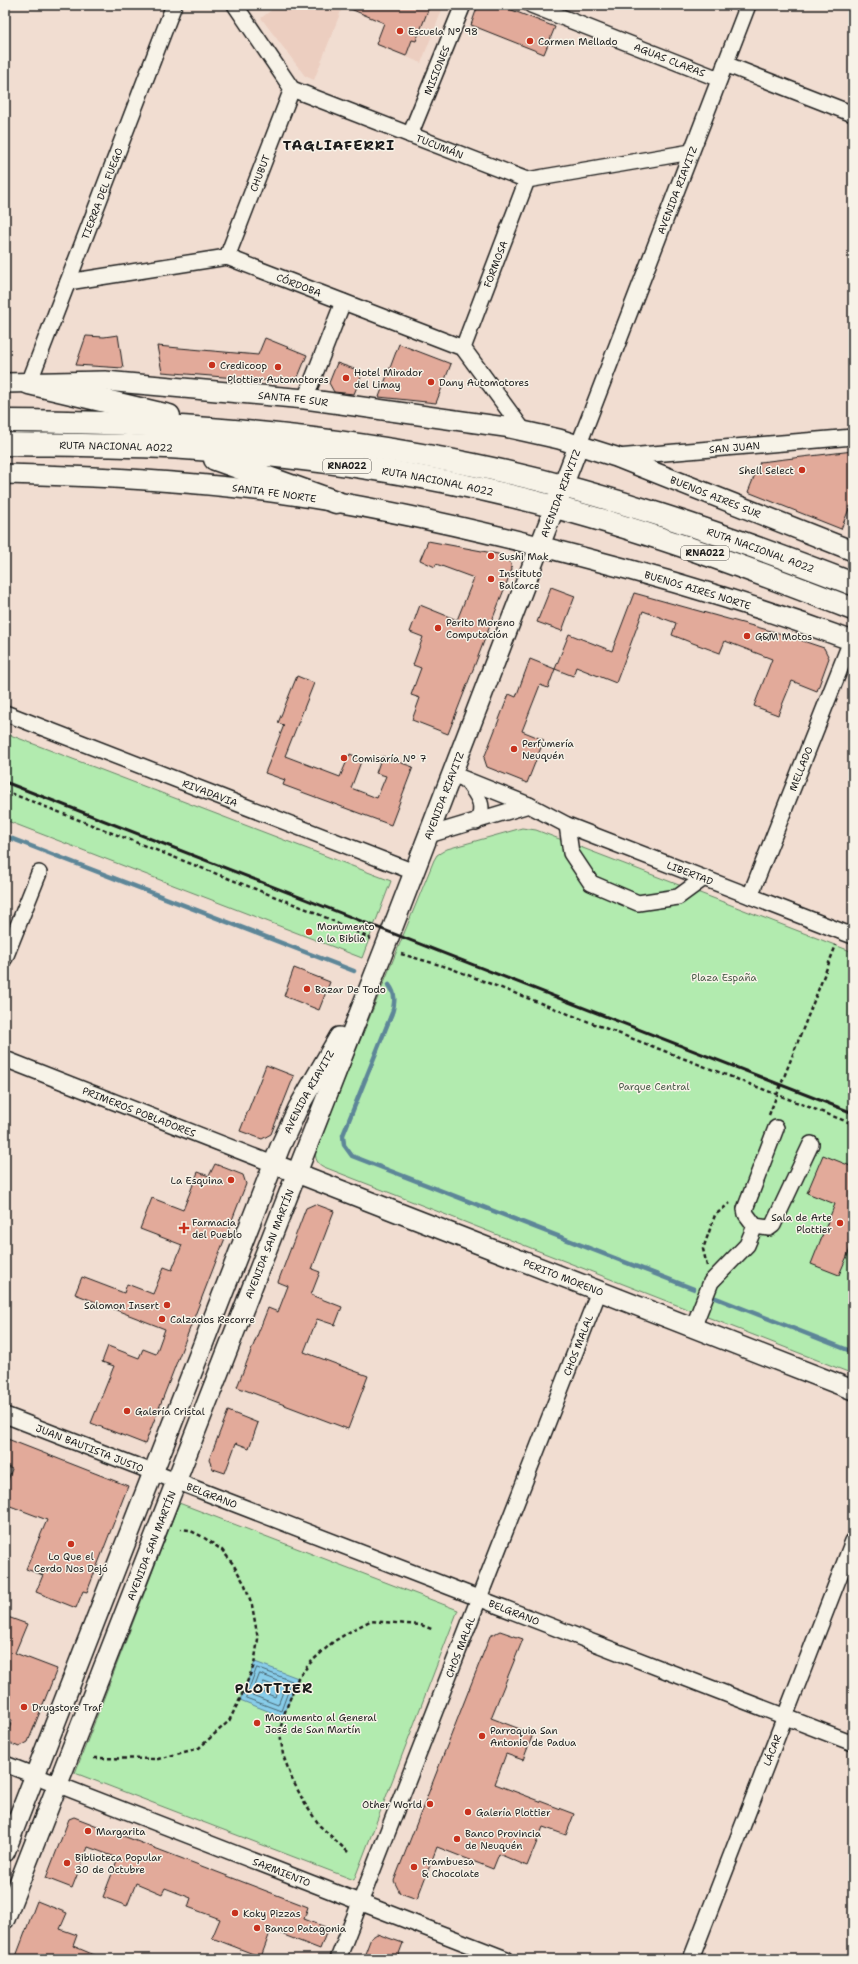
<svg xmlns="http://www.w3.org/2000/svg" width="858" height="1964" font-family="'Shantell Sans',sans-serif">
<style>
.built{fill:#eccec0}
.green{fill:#b2ebaf;stroke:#678466}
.water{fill:#88cdea;stroke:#5d8698}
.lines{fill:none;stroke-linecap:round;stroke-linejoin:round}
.shore{stroke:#47636e;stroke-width:1}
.stream{stroke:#5d8698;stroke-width:4.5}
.building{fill:#e2aa9a;stroke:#1c1c1c}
.minor-casing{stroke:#1c1c1c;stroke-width:18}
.major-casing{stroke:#1c1c1c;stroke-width:22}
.highway-casing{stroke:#1c1c1c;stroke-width:25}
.path{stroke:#1c1c1c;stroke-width:2.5;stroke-dasharray:4 3;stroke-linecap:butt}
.minor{stroke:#f7f3e8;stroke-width:15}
.major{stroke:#f7f3e8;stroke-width:19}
.highway{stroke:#f7f3e8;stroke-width:22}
.rail{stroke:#1c1c1c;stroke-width:3}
.poi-dot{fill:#c8321e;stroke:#f7f3e8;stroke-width:1.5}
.labels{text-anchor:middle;stroke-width:3;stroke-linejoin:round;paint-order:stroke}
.shield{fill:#f7f3e8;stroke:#5e5c59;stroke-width:1}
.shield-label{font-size:9px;font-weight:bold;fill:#1c1c1c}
.poi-label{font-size:10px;fill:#1c1c1c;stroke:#f7f3e8;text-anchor:start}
.street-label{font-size:10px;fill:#1c1c1c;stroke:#f7f3e8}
.park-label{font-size:10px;fill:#495a48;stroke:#f7f3e8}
.district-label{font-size:14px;font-weight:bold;letter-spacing:1px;fill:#1c1c1c;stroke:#f7f3e8}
</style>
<rect width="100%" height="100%" fill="#f1ddd1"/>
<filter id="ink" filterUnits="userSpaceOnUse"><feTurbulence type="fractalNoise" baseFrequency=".025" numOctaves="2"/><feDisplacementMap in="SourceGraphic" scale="8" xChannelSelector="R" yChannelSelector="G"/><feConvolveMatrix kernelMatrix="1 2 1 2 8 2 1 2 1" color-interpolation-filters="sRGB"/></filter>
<g filter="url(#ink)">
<path class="built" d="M 278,5 L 444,5 L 421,63 L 376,44 L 384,23 L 343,6 L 314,80 L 305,76 L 261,18 Z"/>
<path class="green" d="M 5,733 L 391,881 L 362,958 L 5,820 Z
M 522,828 L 536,830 L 853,952 L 853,1374 L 324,1167 C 315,1163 314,1155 317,1146 L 434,860 L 437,855 L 447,849 Z
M 179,1503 L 458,1610 L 354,1880 L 75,1773 Z"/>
<path class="water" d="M 255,1662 L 298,1678 L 283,1717 L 240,1700 Z"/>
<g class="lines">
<path class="shore" d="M 257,1668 L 292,1681 L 281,1711 L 246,1698 Z
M 260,1674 L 286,1684 L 278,1705 L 252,1695 Z
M 264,1682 L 278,1687 L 275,1697 L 260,1691 Z"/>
<path class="stream" d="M 5,836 L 354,971
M 389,985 C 396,994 395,1002 392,1013 L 343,1135 L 344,1145 L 352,1156 L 694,1289
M 716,1298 L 853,1352"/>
</g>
<path class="building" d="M 341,5 L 430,5 L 416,41 L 412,40 L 406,56 L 376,44 L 384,23 Z
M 478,5 L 499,5 L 555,27 L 544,54 L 471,25 Z
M 118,335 L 123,368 L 76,365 L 86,336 L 104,337 Z
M 265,338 L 307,355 L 298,377 L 285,382 L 162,372 L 157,346 L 258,355 Z
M 399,344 L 451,364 L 436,403 L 379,397 Z
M 337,363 L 363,372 L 354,394 L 334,392 L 329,383 Z
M 853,451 L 853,499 L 841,529 L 748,492 L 760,462 Z
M 428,541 L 498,554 L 510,561 L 512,569 L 448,734 L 412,720 L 420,698 L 411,695 L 421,668 L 413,665 L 423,637 L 410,632 L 420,605 L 457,620 L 474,578 L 436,564 L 435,567 L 420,560 Z
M 551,587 L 575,596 L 562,631 L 537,622 Z
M 634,593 L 782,634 L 824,648 L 829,658 L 817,691 L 792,681 L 778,715 L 754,706 L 772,659 L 725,641 L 720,653 L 690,642 L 672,635 L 676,623 L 643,611 L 616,683 L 576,667 L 573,676 L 555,669 L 569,634 L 612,651 Z
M 530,659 L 555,669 L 548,688 L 540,685 L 522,731 L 544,740 L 527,783 L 487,767 L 484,758 L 509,694 L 516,697 Z
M 297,676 L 314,683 L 285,756 L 340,777 L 350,754 L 362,759 L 351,788 L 377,798 L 386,776 L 376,773 L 382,756 L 413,767 L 391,825 L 283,785 L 285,780 L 265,773 L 284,725 L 278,723 Z
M 294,968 L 330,982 L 319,1010 L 284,996 Z
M 266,1065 L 294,1076 L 271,1134 L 262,1139 L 240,1131 Z
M 823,1155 L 853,1167 L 853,1242 L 839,1275 L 811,1264 L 835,1204 L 807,1193 Z
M 215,1164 L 243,1175 L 246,1184 L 145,1444 L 91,1423 L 114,1366 L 102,1362 L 108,1346 L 139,1358 L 143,1349 L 156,1354 L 165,1329 L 75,1294 L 82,1277 L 124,1293 L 127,1284 L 153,1294 L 164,1267 L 172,1270 L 182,1245 L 140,1229 L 152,1198 L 183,1210 L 198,1172 L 209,1176 Z
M 315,1204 L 334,1211 L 312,1269 L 320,1272 L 311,1295 L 342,1307 L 335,1325 L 317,1319 L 304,1352 L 368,1376 L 348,1429 L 237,1387 L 268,1308 L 278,1312 L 288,1286 L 278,1282 L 306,1208 Z
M 228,1411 L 258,1423 L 249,1448 L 236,1443 L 225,1473 L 213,1469 L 209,1460 Z
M 5,1438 L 128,1486 L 87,1592 L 83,1591 L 76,1608 L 36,1592 L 43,1575 L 26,1569 L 47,1520 L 5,1504 L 5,1488 L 12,1469 L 5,1466 Z
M 5,1616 L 27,1624 L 15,1653 L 57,1669 L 28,1742 L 19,1747 L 5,1741 L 12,1720 L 5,1717 L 11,1696 L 5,1694 Z
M 500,1631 L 523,1639 L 491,1718 L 533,1734 L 523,1760 L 506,1754 L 495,1784 L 574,1814 L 566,1835 L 543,1827 L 527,1866 L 499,1854 L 493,1869 L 437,1847 L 417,1899 L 400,1893 L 394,1881 L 490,1636 Z
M 74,1817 L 308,1907 L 304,1919 L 328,1928 L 320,1949 L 271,1930 L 261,1957 L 212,1938 L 220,1919 L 188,1907 L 191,1898 L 165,1888 L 162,1894 L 136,1883 L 127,1906 L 103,1897 L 118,1858 L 88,1847 L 72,1888 L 46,1878 L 69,1819 Z
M 37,1901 L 67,1913 L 60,1929 L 77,1935 L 73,1946 L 104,1959 L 15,1959 Z
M 377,1934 L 403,1943 L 397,1959 L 363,1959 L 371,1938 Z"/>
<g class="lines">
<g class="minor-casing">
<g id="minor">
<path id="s1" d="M 235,5 L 292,89 L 527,180 L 691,152"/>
<path id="s2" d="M 531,5 L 719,79"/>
<path d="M 725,64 L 853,114"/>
<path id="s3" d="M 410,135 L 463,5"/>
<path id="s4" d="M 227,257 L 292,89"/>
<path id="s5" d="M 68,282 L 227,257 L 463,348 L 523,430"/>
<path id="s6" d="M 463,348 L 527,180"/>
<path id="s7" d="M 29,383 L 174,5"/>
<path d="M 305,399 L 343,302"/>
<path id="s8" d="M 579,444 L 748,5"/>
<path id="s9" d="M 617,457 L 853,437"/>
<path id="s10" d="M 5,713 L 414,872"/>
<path id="s11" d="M 452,774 L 529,805 L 567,825 L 853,936"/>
<path d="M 466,780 C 476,793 488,807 476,822"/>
<path d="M 567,825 L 571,853 L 591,883 L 638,903 L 678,897 L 704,878"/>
<path d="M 429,835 L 529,805"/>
<path id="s12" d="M 750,896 L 851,641"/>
<path d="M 5,958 L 39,873"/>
<path id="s13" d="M 5,1059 L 273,1164"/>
<path d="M 776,1128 L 745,1209 L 746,1214 L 755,1226 L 769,1228 L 773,1225 L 811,1144"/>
<path d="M 693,1328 L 711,1282 L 747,1245 L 755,1226"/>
<path id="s14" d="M 5,1415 L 853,1743"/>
<path id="s15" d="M 5,1764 L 506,1959"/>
<path id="s16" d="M 338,1959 L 599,1291"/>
<path id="s17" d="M 691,1959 L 853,1541"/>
</g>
</g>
<g class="major-casing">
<g id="major">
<path id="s18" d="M 5,383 L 105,381 L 305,399 L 505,427 L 559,439 L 616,457 L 853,551"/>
<path id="s19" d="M 5,474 C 96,476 189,481 279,493 C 380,507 479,530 578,556 C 671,580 763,608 853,641"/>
<path id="s20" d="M 284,1168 L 853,1390"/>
<path id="s21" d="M 5,1852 L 280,1147 L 298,1108 L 339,1037"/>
<path id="s22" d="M 5,1919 L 391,932 L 579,444"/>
</g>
</g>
<g class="highway-casing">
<g id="highway">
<path d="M 29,383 L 169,416"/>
<path id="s23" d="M 5,421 C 164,422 317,433 474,465 C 604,492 729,536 853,584"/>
<path id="s24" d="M 5,444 C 65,445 125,445 184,448 C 307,456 436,475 555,507 C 657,534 755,571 853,609"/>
<path d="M 215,459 L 336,502"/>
</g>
</g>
<path class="path" d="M 5,791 L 314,912 L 371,939
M 401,954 L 447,967 L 853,1124
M 769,1115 L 836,945
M 707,1266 L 703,1249 L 715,1215 L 730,1203
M 94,1758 L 158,1759 L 199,1748 L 229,1721 L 241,1697 L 254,1665 L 258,1639 L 252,1605 L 245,1585 L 233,1564 L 222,1550 L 203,1537 L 189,1530 L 181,1529
M 348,1852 L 320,1826 L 305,1804 L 292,1779 L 283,1755 L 280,1732 L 283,1717 L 298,1678 L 312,1661 L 333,1642 L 354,1629 L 370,1621 L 421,1625 L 434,1630"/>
<use href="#minor" class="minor"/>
<use href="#major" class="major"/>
<use href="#highway" class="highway"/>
<path class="rail" d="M 5,782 L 853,1113"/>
</g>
</g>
<g class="poi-dot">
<circle cx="400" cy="31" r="4"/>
<circle cx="530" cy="41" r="4"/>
<circle cx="212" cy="365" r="4"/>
<circle cx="278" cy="367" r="4"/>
<circle cx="346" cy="378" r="4"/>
<circle cx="431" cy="382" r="4"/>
<circle cx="802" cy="470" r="4"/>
<circle cx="491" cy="556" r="4"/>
<circle cx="491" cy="579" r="4"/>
<circle cx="438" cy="628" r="4"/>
<circle cx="747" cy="636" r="4"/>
<circle cx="514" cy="749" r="4"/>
<circle cx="344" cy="758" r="4"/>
<circle cx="309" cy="932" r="4"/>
<circle cx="307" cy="989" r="4"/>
<circle cx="231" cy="1180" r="4"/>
<circle cx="840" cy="1223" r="4"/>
<path d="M182 1222h4v4h4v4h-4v4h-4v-4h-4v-4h4z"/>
<circle cx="167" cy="1305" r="4"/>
<circle cx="162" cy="1319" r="4"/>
<circle cx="127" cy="1411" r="4"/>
<circle cx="71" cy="1544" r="4"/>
<circle cx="24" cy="1707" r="4"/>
<circle cx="257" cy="1723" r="4"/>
<circle cx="482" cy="1736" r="4"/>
<circle cx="430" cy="1804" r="4"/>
<circle cx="468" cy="1812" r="4"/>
<circle cx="88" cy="1831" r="4"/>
<circle cx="457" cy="1839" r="4"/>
<circle cx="67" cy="1863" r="4"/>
<circle cx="414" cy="1867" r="4"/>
<circle cx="235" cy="1913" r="4"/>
<circle cx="257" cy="1928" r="4"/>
</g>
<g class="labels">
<g class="shield">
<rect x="323" y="459" width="48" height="14" rx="3"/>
<rect x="681" y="546" width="48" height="14" rx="3"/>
</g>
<g class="shield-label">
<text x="347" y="469">RNA022</text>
<text x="705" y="556">RNA022</text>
</g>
<g class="poi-label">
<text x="408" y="35">Escuela N° 98</text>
<text x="538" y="45">Carmen Mellado</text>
<text x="220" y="369">Credicoop</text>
<text x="354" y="376">Hotel Mirador<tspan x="354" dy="12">del Limay</tspan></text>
<text x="278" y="383" text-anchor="middle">Plottier Automotores</text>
<text x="439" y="386">Dany Automotores</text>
<text x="794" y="474" text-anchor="end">Shell Select</text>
<text x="499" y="560">Sushi Mak</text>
<text x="499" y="577">Instituto<tspan x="499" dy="12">Balcarce</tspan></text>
<text x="446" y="626">Perito Moreno<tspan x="446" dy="12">Computación</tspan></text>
<text x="755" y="640">G&amp;M Motos</text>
<text x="522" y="747">Perfumería<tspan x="522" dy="12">Neuquén</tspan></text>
<text x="352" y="762">Comisaría N° 7</text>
<text x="317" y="930">Monumento<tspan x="317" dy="12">a la Biblia</tspan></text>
<text x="315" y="993">Bazar De Todo</text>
<text x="223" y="1184" text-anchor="end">La Esquina</text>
<text x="832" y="1221" text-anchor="end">Sala de Arte<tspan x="832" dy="12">Plottier</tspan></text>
<text x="192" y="1226">Farmacia<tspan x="192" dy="12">del Pueblo</tspan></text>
<text x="159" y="1309" text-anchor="end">Salomon Insert</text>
<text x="170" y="1323">Calzados Recorre</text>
<text x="135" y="1415">Galería Cristal</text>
<text x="71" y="1560" text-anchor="middle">Lo Que el<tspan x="71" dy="12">Cerdo Nos Dejó</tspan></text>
<text x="32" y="1711">Drugstore Traf</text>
<text x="265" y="1721">Monumento al General<tspan x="265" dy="12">José de San Martín</tspan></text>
<text x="490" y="1734">Parroquia San<tspan x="490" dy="12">Antonio de Padua</tspan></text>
<text x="422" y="1808" text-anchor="end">Other World</text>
<text x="476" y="1816">Galería Plottier</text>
<text x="96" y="1835">Margarita</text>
<text x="465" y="1837">Banco Provincia<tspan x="465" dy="12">de Neuquén</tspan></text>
<text x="75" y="1861">Biblioteca Popular<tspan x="75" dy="12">30 de Octubre</tspan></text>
<text x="422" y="1865">Frambuesa<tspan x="422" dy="12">&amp; Chocolate</tspan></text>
<text x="243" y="1917">Koky Pizzas</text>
<text x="265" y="1932">Banco Patagonia</text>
</g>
<g class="street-label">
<text dy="4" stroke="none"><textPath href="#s2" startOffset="149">AGUAS CLARAS</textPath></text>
<text dy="4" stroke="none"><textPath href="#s3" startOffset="70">MISIONES</textPath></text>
<text dy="4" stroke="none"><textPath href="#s1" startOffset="260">TUCUMÁN</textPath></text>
<text dy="4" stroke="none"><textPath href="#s4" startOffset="90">CHUBUT</textPath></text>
<text dy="4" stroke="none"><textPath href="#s8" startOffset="272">AVENIDA RIAVITZ</textPath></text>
<text dy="4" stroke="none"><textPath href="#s7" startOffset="203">TIERRA DEL FUEGO</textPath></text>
<text dy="4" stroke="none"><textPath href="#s6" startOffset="90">FORMOSA</textPath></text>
<text dy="4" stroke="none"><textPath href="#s5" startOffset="238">CÓRDOBA</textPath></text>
<text dy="4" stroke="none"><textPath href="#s18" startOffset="289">SANTA FE SUR</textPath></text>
<text dy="4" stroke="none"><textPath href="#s24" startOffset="111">RUTA NACIONAL A022</textPath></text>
<text dy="4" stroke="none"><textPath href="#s9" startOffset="118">SAN JUAN</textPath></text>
<text dy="4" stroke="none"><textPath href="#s24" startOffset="435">RUTA NACIONAL A022</textPath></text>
<text dy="4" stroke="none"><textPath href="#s22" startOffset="1530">AVENIDA RIAVITZ</textPath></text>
<text dy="4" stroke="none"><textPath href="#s19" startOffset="270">SANTA FE NORTE</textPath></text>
<text dy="4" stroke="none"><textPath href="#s18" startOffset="725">BUENOS AIRES SUR</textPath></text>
<text dy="4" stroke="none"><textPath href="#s23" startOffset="771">RUTA NACIONAL A022</textPath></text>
<text dy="4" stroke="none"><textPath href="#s19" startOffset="705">BUENOS AIRES NORTE</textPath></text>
<text dy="4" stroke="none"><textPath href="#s12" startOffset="137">MELLADO</textPath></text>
<text dy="4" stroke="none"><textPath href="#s10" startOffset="220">RIVADAVIA</textPath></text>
<text dy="4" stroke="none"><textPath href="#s22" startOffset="1206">AVENIDA RIAVITZ</textPath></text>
<text dy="4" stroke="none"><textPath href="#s11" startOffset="258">LIBERTAD</textPath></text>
<text dy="4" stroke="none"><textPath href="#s21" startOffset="819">AVENIDA RIAVITZ</textPath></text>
<text dy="4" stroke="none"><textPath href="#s13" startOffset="144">PRIMEROS POBLADORES</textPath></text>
<text dy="4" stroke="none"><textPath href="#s22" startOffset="725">AVENIDA SAN MARTÍN</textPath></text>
<text dy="4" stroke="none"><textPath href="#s20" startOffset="300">PERITO MORENO</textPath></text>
<text dy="4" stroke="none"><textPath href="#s16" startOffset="659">CHOS MALAL</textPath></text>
<text dy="4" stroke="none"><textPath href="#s14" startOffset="91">JUAN BAUTISTA JUSTO</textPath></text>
<text dy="4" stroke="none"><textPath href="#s14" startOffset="222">BELGRANO</textPath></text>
<text dy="4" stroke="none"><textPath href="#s22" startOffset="401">AVENIDA SAN MARTÍN</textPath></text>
<text dy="4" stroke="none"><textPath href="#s14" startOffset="546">BELGRANO</textPath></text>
<text dy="4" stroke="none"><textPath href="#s16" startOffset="335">CHOS MALAL</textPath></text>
<text dy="4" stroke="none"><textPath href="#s17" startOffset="224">LÁCAR</textPath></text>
<text dy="4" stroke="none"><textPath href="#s15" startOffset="297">SARMIENTO</textPath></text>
</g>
<g class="park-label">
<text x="724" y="981">Plaza España</text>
<text x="654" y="1090">Parque Central</text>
</g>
<g class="district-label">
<text x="339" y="150">TAGLIAFERRI</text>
<text x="274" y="1693">PLOTTIER</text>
</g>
</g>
<rect width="858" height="1964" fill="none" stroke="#f7f3e8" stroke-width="20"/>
<rect x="10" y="10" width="838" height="1944" fill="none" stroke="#1c1c1c" stroke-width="1.5" filter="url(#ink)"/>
</svg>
